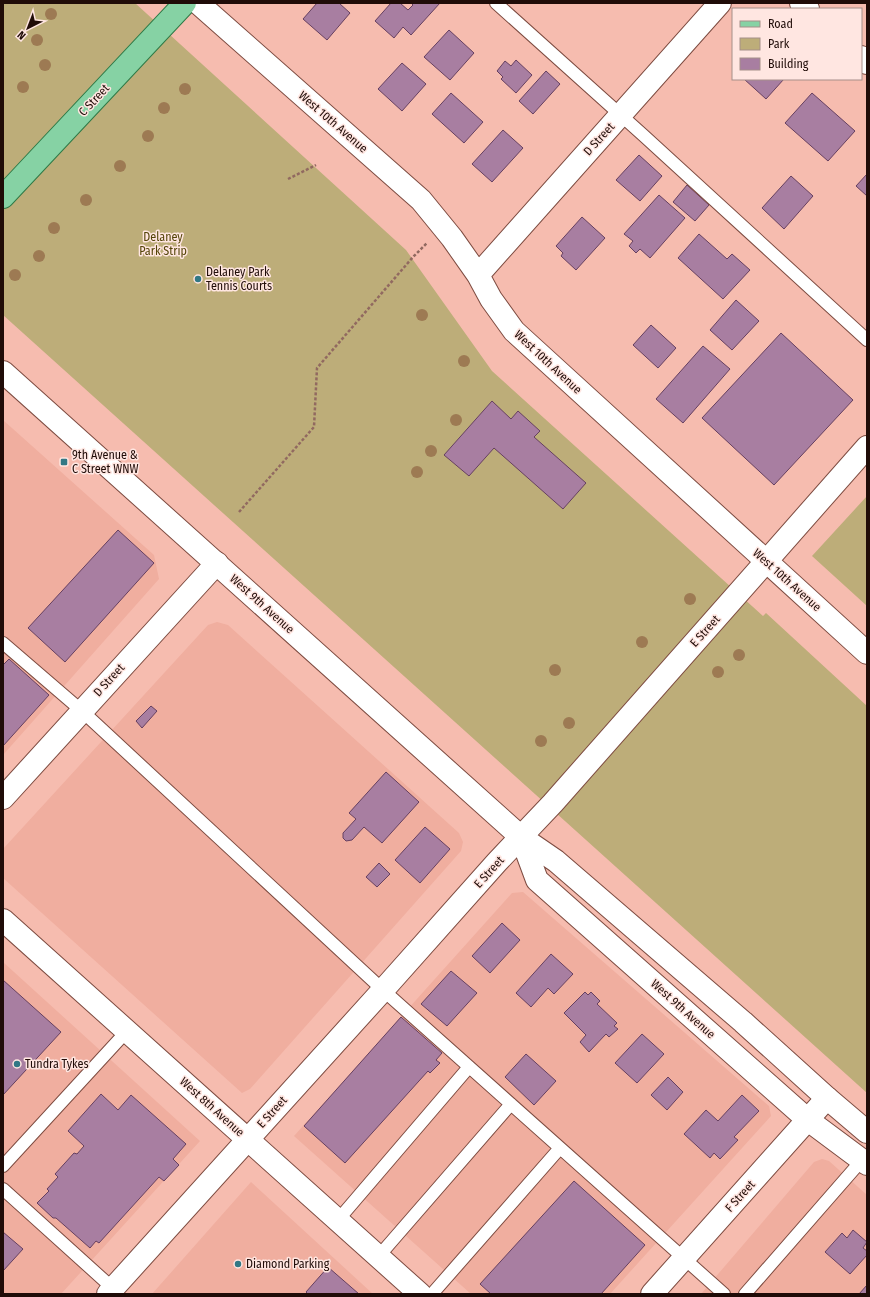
<svg xmlns="http://www.w3.org/2000/svg" width="870" height="1297" font-family="'Fira Sans Condensed',sans-serif">
<style>
.built{fill:#f0ae9f}
.green{fill:#bdad79}
.building{fill:#a87ea1;stroke:#664060}
.lines{fill:none;stroke-linecap:round;stroke-linejoin:round}
.lane-casing{stroke:#7d4b40;stroke-width:14}
.street-casing{stroke:#7d4b40;stroke-width:24}
.secondary-casing{stroke:#7d4b40;stroke-width:24}
.primary-casing{stroke:#2e7946;stroke-width:24}
.path{stroke:#916960;stroke-width:2.5;stroke-dasharray:3 2;stroke-linecap:butt}
.lane{stroke:#fff;stroke-width:12}
.street{stroke:#fff;stroke-width:22}
.secondary{stroke:#fff;stroke-width:22}
.primary{stroke:#86d2a4;stroke-width:22}
.tree{fill:#9d7a53}
.poi-dot{fill:#327885;stroke:#ffe6e1;stroke-width:1.5}
.labels{text-anchor:middle;stroke-width:3;stroke-linejoin:round;paint-order:stroke}
.street-label{font-size:12px;fill:#200c08;stroke:#ffe6e1}
.park-label{font-size:12px;fill:#544408;stroke:#ffe6e1}
.poi-label{font-size:12px;fill:#200c08;stroke:#ffe6e1;text-anchor:start}
</style>
<rect width="100%" height="100%" fill="#f6bcaf"/>
<path class="built" d="M 3,420 L 154,555 L 159,579 L 3,755 Z
M 217,622 L 228,625 L 459,833 L 463,842 L 461,851 L 250,1089 L 242,1093 L 3,878 L 3,849 L 208,625 Z
M 523,892 L 769,1106 L 771,1116 L 610,1294 L 471,1294 L 294,1136 L 512,893 Z
M 3,962 L 200,1141 L 61,1294 L 3,1294 Z
M 822,1159 L 829,1161 L 867,1195 L 867,1294 L 701,1294 L 814,1162 Z
M 251,1182 L 373,1294 L 152,1294 Z"/>
<path class="green" d="M 3,3 L 135,3 L 406,250 L 492,371 L 763,616 L 766,613 L 867,706 L 867,1093 L 3,315 Z
M 867,496 L 867,606 L 812,556 Z"/>
<path class="building" d="M 317,3 L 339,3 L 350,13 L 327,40 L 303,19 Z
M 391,3 L 400,3 L 408,10 L 413,5 L 411,3 L 440,3 L 411,35 L 403,27 L 394,38 L 375,21 Z
M 449,30 L 474,53 L 450,80 L 424,57 Z
M 516,60 L 532,75 L 516,93 L 501,79 L 503,77 L 497,71 L 505,61 L 511,66 Z
M 402,63 L 426,84 L 402,111 L 378,89 Z
M 546,71 L 560,84 L 533,114 L 519,101 Z
M 744,79 L 784,79 L 766,99 Z
M 451,93 L 483,122 L 464,143 L 432,114 Z
M 812,93 L 855,131 L 828,161 L 785,123 Z
M 503,130 L 523,148 L 492,182 L 472,164 Z
M 639,155 L 662,176 L 640,201 L 616,180 Z
M 867,174 L 867,196 L 856,186 Z
M 791,176 L 813,196 L 784,229 L 762,208 Z
M 687,185 L 709,205 L 695,221 L 673,202 Z
M 659,195 L 685,218 L 650,258 L 640,249 L 636,253 L 629,246 L 633,241 L 624,234 Z
M 582,217 L 605,238 L 576,270 L 561,256 L 563,253 L 556,246 Z
M 699,234 L 727,259 L 732,254 L 750,270 L 723,299 L 678,258 Z
M 736,300 L 759,321 L 732,350 L 710,330 Z
M 651,325 L 676,348 L 658,368 L 633,345 Z
M 781,333 L 853,400 L 774,485 L 702,418 Z
M 703,346 L 730,369 L 683,423 L 656,399 Z
M 492,401 L 511,419 L 518,411 L 540,431 L 534,437 L 586,483 L 563,509 L 494,448 L 469,476 L 444,455 Z
M 118,530 L 154,563 L 65,662 L 28,628 Z
M 9,659 L 49,695 L 3,746 L 3,665 Z
M 151,706 L 157,711 L 142,728 L 136,721 Z
M 386,772 L 419,802 L 382,843 L 364,827 L 352,840 L 346,841 L 343,838 L 343,833 L 356,819 L 349,813 Z
M 425,827 L 450,849 L 420,883 L 395,860 Z
M 379,863 L 390,874 L 377,887 L 366,877 Z
M 502,923 L 520,940 L 490,973 L 472,956 Z
M 551,954 L 573,974 L 554,994 L 548,988 L 531,1007 L 516,993 Z
M 451,971 L 477,993 L 447,1026 L 421,1004 Z
M 3,980 L 61,1032 L 3,1095 Z
M 585,992 L 588,995 L 591,992 L 600,1001 L 597,1004 L 617,1023 L 614,1026 L 618,1029 L 609,1037 L 606,1034 L 589,1052 L 580,1042 L 586,1035 L 564,1013 Z
M 401,1017 L 442,1053 L 436,1060 L 440,1063 L 430,1073 L 428,1071 L 345,1163 L 304,1126 Z
M 642,1034 L 664,1054 L 637,1083 L 615,1063 Z
M 526,1054 L 556,1081 L 534,1105 L 505,1077 Z
M 668,1077 L 683,1092 L 667,1110 L 651,1095 Z
M 101,1094 L 118,1110 L 131,1095 L 186,1144 L 173,1159 L 179,1165 L 164,1181 L 159,1177 L 99,1243 L 96,1241 L 90,1248 L 56,1218 L 53,1218 L 37,1203 L 49,1191 L 47,1189 L 58,1177 L 55,1174 L 74,1153 L 77,1154 L 84,1146 L 68,1131 Z
M 742,1095 L 759,1111 L 734,1137 L 738,1140 L 720,1159 L 714,1153 L 710,1158 L 684,1134 L 706,1110 L 718,1121 Z
M 574,1181 L 645,1245 L 601,1294 L 491,1294 L 480,1284 Z
M 853,1230 L 867,1242 L 863,1248 L 867,1251 L 867,1255 L 850,1274 L 825,1252 L 842,1233 L 847,1238 Z
M 3,1232 L 23,1249 L 3,1271 Z
M 328,1267 L 359,1294 L 308,1294 L 306,1292 Z
M 867,1285 L 867,1294 L 859,1294 Z"/>
<g class="lines">
<g class="lane-casing">
<path id="lane" d="M 496,3 L 643,135 L 867,340
M 3,643 L 82,711 L 383,990 L 724,1294
M 3,1166 L 127,1031
M 3,1189 L 117,1292
M 338,1220 L 469,1067
M 378,1257 L 511,1104
M 432,1294 L 560,1148
M 745,1294 L 862,1160"/>
</g>
<g class="street-casing">
<path id="street" d="M 198,3 L 421,200 L 452,238 L 478,275 L 491,299 L 514,331 L 867,653
M 801,3 L 808,9
M 861,57 L 867,63
M 478,275 L 720,3
M 3,798 L 217,563
M 3,920 L 420,1294
M 652,1294 L 827,1098"/>
</g>
<g class="secondary-casing">
<path id="secondary" d="M 3,372 L 521,837 L 556,861 L 743,1022 L 827,1098 L 867,1132
M 521,837 L 537,880 L 808,1120 L 867,1164
M 108,1294 L 383,990 L 497,862 L 553,803 L 867,447"/>
</g>
<g class="primary-casing">
<path id="primary" d="M 3,197 L 185,3"/>
</g>
<path class="path" d="M 288,179 L 316,165
M 239,512 L 314,427 L 317,368 L 413,257 L 427,243"/>
<use href="#lane" class="lane"/>
<use href="#street" class="street"/>
<use href="#secondary" class="secondary"/>
<use href="#primary" class="primary"/>
</g>
<g class="tree">
<circle cx="51" cy="14" r="6"/>
<circle cx="37" cy="40" r="6"/>
<circle cx="45" cy="65" r="6"/>
<circle cx="23" cy="87" r="6"/>
<circle cx="185" cy="89" r="6"/>
<circle cx="164" cy="108" r="6"/>
<circle cx="148" cy="136" r="6"/>
<circle cx="120" cy="166" r="6"/>
<circle cx="86" cy="200" r="6"/>
<circle cx="54" cy="228" r="6"/>
<circle cx="39" cy="256" r="6"/>
<circle cx="15" cy="275" r="6"/>
<circle cx="422" cy="315" r="6"/>
<circle cx="464" cy="361" r="6"/>
<circle cx="456" cy="420" r="6"/>
<circle cx="431" cy="451" r="6"/>
<circle cx="417" cy="472" r="6"/>
<circle cx="690" cy="599" r="6"/>
<circle cx="642" cy="642" r="6"/>
<circle cx="739" cy="655" r="6"/>
<circle cx="555" cy="670" r="6"/>
<circle cx="718" cy="672" r="6"/>
<circle cx="569" cy="723" r="6"/>
<circle cx="541" cy="741" r="6"/>
</g>
<g class="poi-dot">
<circle cx="198" cy="279" r="4"/>
<rect x="60" y="458" width="8" height="8" rx="2"/>
<circle cx="17" cy="1064" r="4"/>
<circle cx="238" cy="1264" r="4"/>
</g>
<g class="labels">
<g class="street-label">
<text transform="translate(94 100) rotate(-47)" y="4">C Street</text>
<text transform="translate(333 122) rotate(41)" y="4">West 10th Avenue</text>
<text transform="translate(599 139) rotate(-48)" y="4">D Street</text>
<text transform="translate(548 362) rotate(43)" y="4">West 10th Avenue</text>
<text transform="translate(787 580) rotate(42)" y="4">West 10th Avenue</text>
<text transform="translate(262 604) rotate(42)" y="4">West 9th Avenue</text>
<text transform="translate(705 631) rotate(-48)" y="4">E Street</text>
<text transform="translate(109 680) rotate(-48)" y="4">D Street</text>
<text transform="translate(489 872) rotate(-48)" y="4">E Street</text>
<text transform="translate(683 1009) rotate(42)" y="4">West 9th Avenue</text>
<text transform="translate(212 1107) rotate(42)" y="4">West 8th Avenue</text>
<text transform="translate(272 1112) rotate(-48)" y="4">E Street</text>
<text transform="translate(740 1196) rotate(-48)" y="4">F Street</text>
</g>
<g class="park-label">
<text x="163" y="241">Delaney<tspan x="163" dy="14">Park Strip</tspan></text>
</g>
<g class="poi-label">
<text x="206" y="276">Delaney Park<tspan x="206" dy="14">Tennis Courts</tspan></text>
<text x="72" y="459">9th Avenue &amp;<tspan x="72" dy="14">C Street WNW</tspan></text>
<text x="25" y="1068">Tundra Tykes</text>
<text x="246" y="1268">Diamond Parking</text>
</g>
</g>
<rect width="870" height="1297" fill="none" stroke="#200c08" stroke-width="8"/>
<rect x="732" y="8" width="130" height="72" fill="#ffe6e1" stroke="#a68f8a"/>
<rect x="740" y="21" width="20" height="6" fill="#86d2a4" stroke="#a68f8a"/>
<text x="768" y="28" font-size="12" fill="#200c08">Road</text>
<rect x="740" y="38" width="20" height="12" fill="#bdad79" stroke="#a68f8a"/>
<text x="768" y="48" font-size="12" fill="#200c08">Park</text>
<rect x="740" y="58" width="20" height="12" fill="#a87ea1" stroke="#a68f8a"/>
<text x="768" y="68" font-size="12" fill="#200c08">Building</text>
<g transform="translate(28 28) rotate(222)" stroke="#ffe6e1" stroke-width="3" paint-order="stroke">
<path d="M0-3L7 15L0 10L-7 15Z" fill="#200c08"/>
<text y="-6" font-size="11" font-weight="bold" text-anchor="middle" fill="#200c08">N</text>
</g>
</svg>
